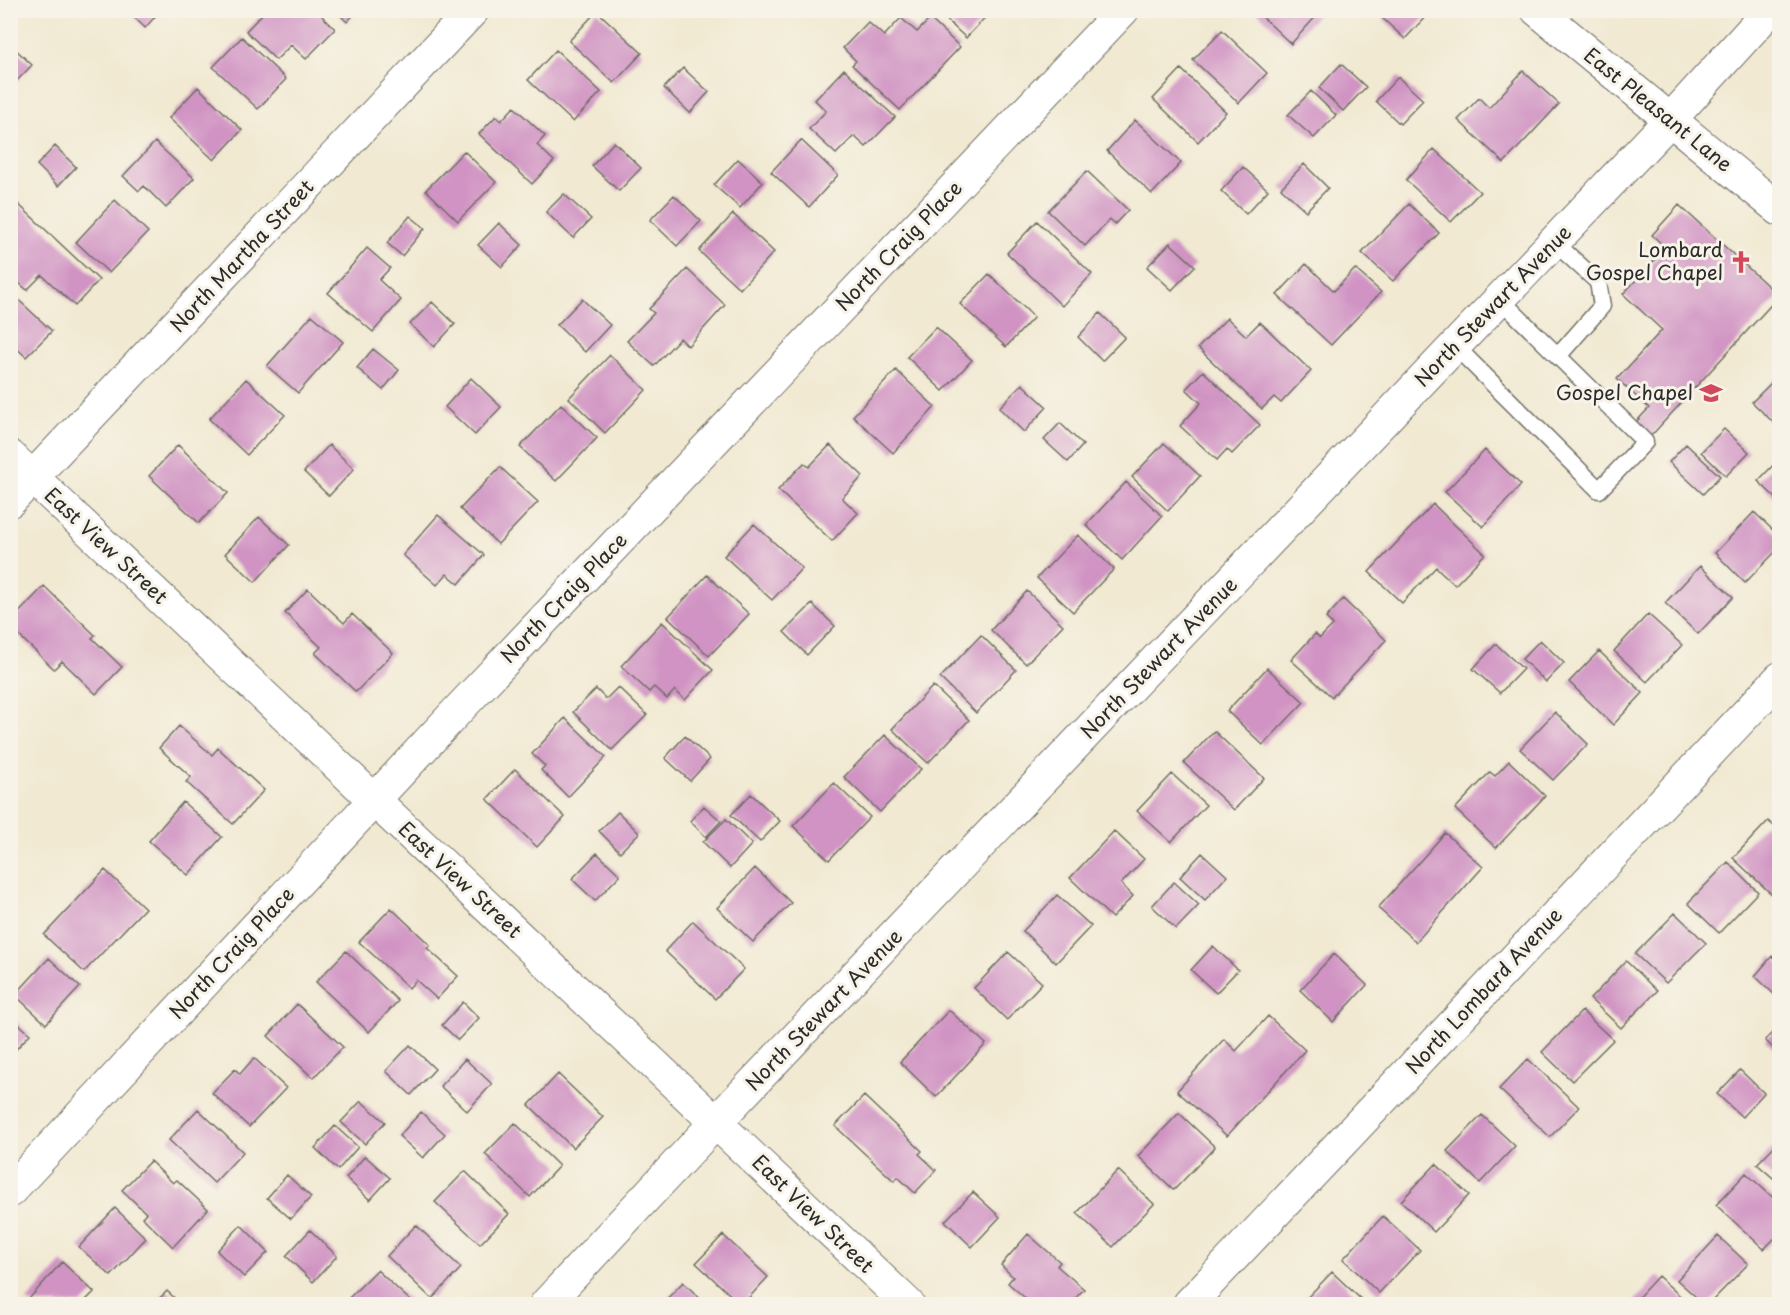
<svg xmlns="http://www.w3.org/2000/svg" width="1790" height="1315" font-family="'Playpen Sans',sans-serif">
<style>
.building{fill:#d093c3}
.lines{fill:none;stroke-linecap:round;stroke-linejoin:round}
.service-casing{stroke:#706e65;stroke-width:19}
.minor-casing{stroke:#706e65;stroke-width:34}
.service{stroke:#fff;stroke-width:16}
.minor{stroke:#fff;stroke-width:32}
.labels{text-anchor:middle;stroke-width:6;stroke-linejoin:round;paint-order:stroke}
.street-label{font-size:20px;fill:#2b2b2b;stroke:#f7f3e8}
.poi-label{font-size:20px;fill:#2b2b2b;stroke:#f7f3e8;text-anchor:end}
</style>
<rect width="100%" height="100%" fill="#f7f3e8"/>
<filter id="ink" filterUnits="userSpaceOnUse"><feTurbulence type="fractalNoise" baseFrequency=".0167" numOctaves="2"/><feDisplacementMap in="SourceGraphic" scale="12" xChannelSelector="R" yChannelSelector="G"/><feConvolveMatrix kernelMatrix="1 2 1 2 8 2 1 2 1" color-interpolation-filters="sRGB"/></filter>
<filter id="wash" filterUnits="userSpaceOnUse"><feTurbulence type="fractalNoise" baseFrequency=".008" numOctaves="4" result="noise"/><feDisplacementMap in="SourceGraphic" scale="24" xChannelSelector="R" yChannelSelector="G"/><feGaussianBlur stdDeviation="1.35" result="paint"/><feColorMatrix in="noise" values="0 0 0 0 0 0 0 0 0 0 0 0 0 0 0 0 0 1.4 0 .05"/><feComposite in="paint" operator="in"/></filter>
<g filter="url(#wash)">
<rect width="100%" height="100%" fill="#f1e9d2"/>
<g id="blocks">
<path class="building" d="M 127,10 L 161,10 L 145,28 Z
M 266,10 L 316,10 L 335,29 L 306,59 L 291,45 L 276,60 L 246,31 Z
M 335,10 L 358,10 L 347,22 Z
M 936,10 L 992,10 L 966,38 Z
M 1255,10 L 1316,10 L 1319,13 L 1291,44 Z
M 1385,10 L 1422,10 L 1427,15 L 1405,39 L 1380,16 Z
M 597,11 L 642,53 L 614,83 L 569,41 Z
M 901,18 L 917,32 L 930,19 L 960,47 L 900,110 L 852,65 L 856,61 L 843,48 L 868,22 L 884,36 Z
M 1222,30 L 1267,73 L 1239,103 L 1193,60 Z
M 242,37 L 286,79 L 258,109 L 213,67 Z
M 10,44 L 32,65 L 10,88 Z
M 556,50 L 601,92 L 573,122 L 528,80 Z
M 1341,64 L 1366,87 L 1343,111 L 1319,88 Z
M 683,68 L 709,92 L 690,113 L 664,88 Z
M 844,69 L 895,117 L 866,147 L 854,136 L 836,154 L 809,129 L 826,111 L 815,100 Z
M 1181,69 L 1226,112 L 1198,142 L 1153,99 Z
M 1523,71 L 1559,104 L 1504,163 L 1458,120 L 1479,98 L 1489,108 Z
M 1398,77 L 1423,100 L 1400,124 L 1376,101 Z
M 198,87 L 242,130 L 214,160 L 169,118 Z
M 1311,91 L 1336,115 L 1314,138 L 1288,115 Z
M 514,107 L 545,136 L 537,145 L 554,161 L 532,184 L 479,134 L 496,116 L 501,121 Z
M 1135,120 L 1181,163 L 1152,194 L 1107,151 Z
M 801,140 L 838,175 L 809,207 L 771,172 Z
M 155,142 L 194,178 L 166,208 L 144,186 L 139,191 L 123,176 Z
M 614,142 L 641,168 L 619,191 L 592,166 Z
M 55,146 L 76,167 L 58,186 L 37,165 Z
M 1434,149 L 1480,192 L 1451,222 L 1406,180 Z
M 464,151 L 496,182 L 458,221 L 426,190 Z
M 738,159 L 763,182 L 740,208 L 714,185 Z
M 1304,164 L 1328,188 L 1306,211 L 1281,188 Z
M 1243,167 L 1268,190 L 1246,214 L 1221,191 Z
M 1087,171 L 1128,210 L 1115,224 L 1110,219 L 1085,246 L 1048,211 Z
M 564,194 L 591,219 L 573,238 L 546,212 Z
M 674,195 L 701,221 L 677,246 L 650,220 Z
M 115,200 L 148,232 L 109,273 L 76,242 Z
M 15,201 L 99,280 L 75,306 L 42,275 L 27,290 L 10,275 L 10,205 Z
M 1409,204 L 1439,233 L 1393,281 L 1362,253 Z
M 1679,205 L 1779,296 L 1650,437 L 1635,423 L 1649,408 L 1617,379 L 1662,330 L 1623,294 L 1666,248 L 1652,235 Z
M 733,214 L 774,252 L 740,289 L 699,251 Z
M 410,216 L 425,228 L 402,256 L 387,243 Z
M 1037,221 L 1092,274 L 1062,306 L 1007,253 Z
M 499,223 L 522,245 L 502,267 L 478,245 Z
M 1170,243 L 1195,266 L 1172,290 L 1147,267 Z
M 367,248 L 390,268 L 379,280 L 401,300 L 373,332 L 328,293 Z
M 1306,264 L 1334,291 L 1355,269 L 1381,292 L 1331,345 L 1277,295 Z
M 687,269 L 725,305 L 688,346 L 680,338 L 654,366 L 627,341 L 654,313 L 649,309 Z
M 989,274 L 1034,317 L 1006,347 L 960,304 Z
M 10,292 L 52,331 L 26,357 L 10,342 Z
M 582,299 L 610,325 L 585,352 L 557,325 Z
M 432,302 L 455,324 L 434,347 L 410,324 Z
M 1100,313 L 1125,337 L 1102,361 L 1078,337 Z
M 312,315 L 343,342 L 298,393 L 267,366 Z
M 1227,318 L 1246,336 L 1260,322 L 1311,371 L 1281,403 L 1274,397 L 1262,409 L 1198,348 Z
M 936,327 L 972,360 L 943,391 L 907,357 Z
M 373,349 L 399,370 L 383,390 L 357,368 Z
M 610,355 L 646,390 L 605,433 L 569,398 Z
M 896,370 L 935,407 L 893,453 L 853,416 Z
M 1203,371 L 1260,425 L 1232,454 L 1227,449 L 1217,460 L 1180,426 L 1201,403 L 1186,389 Z
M 471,378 L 501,407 L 475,435 L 445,407 Z
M 246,379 L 285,415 L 247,455 L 209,419 Z
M 1775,379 L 1780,383 L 1780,423 L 1777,426 L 1752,402 Z
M 1022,384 L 1047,407 L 1024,432 L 999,408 Z
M 561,404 L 597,438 L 556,481 L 520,447 Z
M 1060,423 L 1083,445 L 1068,462 L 1044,440 Z
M 1724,429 L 1749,452 L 1726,476 L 1701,452 Z
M 1164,443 L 1200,476 L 1168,511 L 1132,477 Z
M 1686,444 L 1720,476 L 1703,494 L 1669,462 Z
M 178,445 L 228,493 L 199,523 L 149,476 Z
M 329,445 L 354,469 L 329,496 L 304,472 Z
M 830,445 L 863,476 L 842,498 L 858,513 L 832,541 L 778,490 L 804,463 L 809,467 Z
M 1485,450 L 1521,485 L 1483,527 L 1445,492 Z
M 1780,458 L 1780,502 L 1758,481 Z
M 500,467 L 538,502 L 498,544 L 460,509 Z
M 1126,482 L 1162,516 L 1122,560 L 1086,525 Z
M 1433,504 L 1485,554 L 1455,585 L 1436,567 L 1402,603 L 1369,572 Z
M 1754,512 L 1780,537 L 1780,547 L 1745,583 L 1715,553 Z
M 438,515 L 484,555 L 459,584 L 447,574 L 437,585 L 403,555 Z
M 259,517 L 289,545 L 255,582 L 225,554 Z
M 754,524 L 802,568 L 772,600 L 724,556 Z
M 1078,535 L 1114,569 L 1073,612 L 1037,578 Z
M 1700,566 L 1733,597 L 1698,634 L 1665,603 Z
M 707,575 L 749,614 L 709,656 L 668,617 Z
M 44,586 L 95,635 L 92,638 L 122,667 L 96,694 L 62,661 L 54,669 L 10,627 L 10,622 Z
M 308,589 L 344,623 L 352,614 L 393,653 L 356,692 L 315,653 L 321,647 L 285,613 Z
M 1027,591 L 1063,625 L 1026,664 L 991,630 Z
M 1343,599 L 1386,640 L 1332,697 L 1291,660 L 1315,634 L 1320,638 L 1333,625 L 1326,618 Z
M 812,604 L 835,626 L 807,655 L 784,632 Z
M 1648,614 L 1682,645 L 1647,682 L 1614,651 Z
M 662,622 L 713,670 L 685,700 L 675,690 L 667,699 L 654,687 L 649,692 L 621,666 Z
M 981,635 L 1016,670 L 976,713 L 940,678 Z
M 1540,640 L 1564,663 L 1546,682 L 1522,659 Z
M 1496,644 L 1523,669 L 1500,693 L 1473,669 Z
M 1599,651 L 1643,693 L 1613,725 L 1569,682 Z
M 1267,668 L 1304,702 L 1263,745 L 1227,711 Z
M 933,686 L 969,720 L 928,763 L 892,729 Z
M 618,687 L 647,715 L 612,750 L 573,712 L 596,689 L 606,699 Z
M 1555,712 L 1588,744 L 1553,780 L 1520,749 Z
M 565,718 L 606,757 L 568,797 L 541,770 L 545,766 L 532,754 Z
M 179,726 L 212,755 L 218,748 L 264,790 L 233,824 L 186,782 L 191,777 L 159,748 Z
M 1214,731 L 1264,778 L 1234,810 L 1184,763 Z
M 885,735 L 921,769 L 880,812 L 844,777 Z
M 685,736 L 710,759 L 690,781 L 665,758 Z
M 1509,761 L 1545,796 L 1496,848 L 1455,809 L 1490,772 L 1495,776 Z
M 515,769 L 565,817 L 537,847 L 487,799 Z
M 1172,774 L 1206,805 L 1171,842 L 1137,811 Z
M 834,783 L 870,817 L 829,860 L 793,826 Z
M 751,794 L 780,821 L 760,842 L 731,815 Z
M 183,802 L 222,837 L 188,875 L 149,841 Z
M 704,806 L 721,821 L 706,837 L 690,821 Z
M 618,812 L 639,833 L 620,852 L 599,831 Z
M 726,819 L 752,844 L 730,868 L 703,842 Z
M 1768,821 L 1780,831 L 1780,902 L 1733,858 Z
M 1114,831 L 1144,859 L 1121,884 L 1133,896 L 1112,918 L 1070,878 Z
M 1445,833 L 1483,867 L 1416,942 L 1378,908 Z
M 597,853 L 620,875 L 595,901 L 572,879 Z
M 1202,853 L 1227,876 L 1205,900 L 1180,877 Z
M 1728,862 L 1758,892 L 1719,933 L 1688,903 Z
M 755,868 L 791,903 L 753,942 L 717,908 Z
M 105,870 L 145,908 L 84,972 L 44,935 Z
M 1174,882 L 1199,905 L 1176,929 L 1152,906 Z
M 1057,895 L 1091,926 L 1056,963 L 1023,931 Z
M 391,908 L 430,945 L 427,948 L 458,976 L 437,999 L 416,980 L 409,988 L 359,942 Z
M 1675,913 L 1706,943 L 1666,983 L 1635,954 Z
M 693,921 L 744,969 L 715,999 L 665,951 Z
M 1213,946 L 1238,970 L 1216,993 L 1191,970 Z
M 346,951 L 398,1001 L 369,1032 L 316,982 Z
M 1008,952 L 1042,983 L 1007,1020 L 974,988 Z
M 1334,954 L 1367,985 L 1333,1022 L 1300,990 Z
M 1772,956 L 1780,963 L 1780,995 L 1777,997 L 1755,976 Z
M 49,958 L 80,987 L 46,1024 L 15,995 Z
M 1626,961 L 1657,991 L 1621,1028 L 1590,999 Z
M 463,1002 L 479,1018 L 458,1040 L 442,1025 Z
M 297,1004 L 343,1047 L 313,1078 L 268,1036 Z
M 949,1010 L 986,1044 L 936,1097 L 900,1062 Z
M 1582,1011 L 1613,1040 L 1572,1081 L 1542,1052 Z
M 10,1016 L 30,1034 L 10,1056 Z
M 1268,1016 L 1305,1050 L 1227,1136 L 1177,1091 L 1224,1039 L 1236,1051 Z
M 1780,1025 L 1780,1055 L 1765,1040 Z
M 410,1045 L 435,1069 L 411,1095 L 386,1071 Z
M 254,1058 L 286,1088 L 249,1127 L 212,1093 L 235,1069 L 240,1074 Z
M 465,1059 L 492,1084 L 467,1111 L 440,1086 Z
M 1528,1059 L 1579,1107 L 1550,1137 L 1499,1089 Z
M 1740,1070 L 1764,1093 L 1742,1117 L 1717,1094 Z
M 558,1074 L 603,1117 L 573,1148 L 529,1105 Z
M 864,1096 L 922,1151 L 919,1154 L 936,1170 L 915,1193 L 898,1177 L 894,1181 L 835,1126 Z
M 361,1101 L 385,1122 L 365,1144 L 341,1122 Z
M 198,1109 L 243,1152 L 214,1183 L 169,1140 Z
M 421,1112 L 445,1134 L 423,1158 L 399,1136 Z
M 1179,1113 L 1215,1147 L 1174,1190 L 1138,1156 Z
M 1482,1115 L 1515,1146 L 1480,1183 L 1447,1151 Z
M 515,1123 L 559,1166 L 530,1197 L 485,1154 Z
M 335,1126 L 358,1147 L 338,1170 L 315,1148 Z
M 1780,1140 L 1780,1184 L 1757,1164 Z
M 365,1156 L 390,1178 L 370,1200 L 346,1178 Z
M 150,1161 L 173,1183 L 177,1180 L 208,1209 L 173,1247 L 142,1217 L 146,1213 L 122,1190 Z
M 1436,1164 L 1469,1195 L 1434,1232 L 1401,1201 Z
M 1118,1170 L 1154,1204 L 1113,1247 L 1077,1213 Z
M 465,1171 L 509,1214 L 480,1244 L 435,1202 Z
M 1746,1173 L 1780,1204 L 1780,1233 L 1764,1249 L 1716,1205 Z
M 287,1175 L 311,1197 L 291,1219 L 267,1198 Z
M 973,1192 L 1000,1217 L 972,1247 L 945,1221 Z
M 115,1208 L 146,1238 L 111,1276 L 79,1247 Z
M 1383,1216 L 1420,1250 L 1379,1293 L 1343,1259 Z
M 241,1225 L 268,1252 L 244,1277 L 217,1251 Z
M 416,1225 L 461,1268 L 432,1299 L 387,1256 Z
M 310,1230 L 337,1256 L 313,1282 L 286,1256 Z
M 1028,1234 L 1060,1262 L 1057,1266 L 1084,1289 L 1070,1304 L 1029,1304 L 1031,1303 L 1008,1283 L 1013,1277 L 1001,1265 Z
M 723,1235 L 768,1277 L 743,1304 L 740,1304 L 696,1263 Z
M 1718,1236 L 1748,1264 L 1709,1304 L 1704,1304 L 1677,1280 Z
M 62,1262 L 94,1292 L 82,1304 L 32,1304 L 27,1301 Z
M 377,1270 L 414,1304 L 352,1304 L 347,1300 Z
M 1332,1272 L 1366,1304 L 1301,1304 Z
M 1658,1276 L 1689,1304 L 1632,1304 Z
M 683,1282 L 706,1304 L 662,1304 Z
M 167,1291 L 181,1304 L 154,1304 Z"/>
</g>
</g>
<g filter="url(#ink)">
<use href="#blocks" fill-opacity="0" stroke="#706e65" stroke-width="1.5"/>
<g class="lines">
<g class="service-casing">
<path id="service" d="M 1554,242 L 1598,282 L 1602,306 L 1559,355
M 1455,346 L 1599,490 L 1645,442 L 1500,299"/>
</g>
<g class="minor-casing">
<path id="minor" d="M 1537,10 L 1780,210
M 10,456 L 908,1304
M 10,501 L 473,10
M 10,1191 L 459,709 L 1123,10
M 546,1304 L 716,1122 L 1670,120 L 1770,10
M 1189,1304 L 1780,678"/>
</g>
<use href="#service" class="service"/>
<use href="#minor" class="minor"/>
</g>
</g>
<defs>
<g id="church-bare" transform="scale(1.8)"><path d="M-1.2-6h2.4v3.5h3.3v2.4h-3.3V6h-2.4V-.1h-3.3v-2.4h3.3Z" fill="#d1495b" stroke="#f7f3e8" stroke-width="2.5" paint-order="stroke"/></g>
<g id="school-bare" transform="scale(1.8)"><path d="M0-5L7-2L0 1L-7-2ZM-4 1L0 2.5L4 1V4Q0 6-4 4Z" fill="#d1495b" stroke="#f7f3e8" stroke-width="2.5" paint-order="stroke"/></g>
</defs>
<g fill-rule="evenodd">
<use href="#church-bare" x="1741" y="262"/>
<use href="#school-bare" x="1711" y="393"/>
</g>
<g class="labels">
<g class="street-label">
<text transform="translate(1658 110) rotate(39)" y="7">East Pleasant Lane</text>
<text transform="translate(899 246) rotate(-46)" y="7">North Craig Place</text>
<text transform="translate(242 256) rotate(-47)" y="7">North Martha Street</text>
<text transform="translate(1493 306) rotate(-46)" y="7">North Stewart Avenue</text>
<text transform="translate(106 546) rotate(43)" y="7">East View Street</text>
<text transform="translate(564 598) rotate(-46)" y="7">North Craig Place</text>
<text transform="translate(1159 658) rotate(-46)" y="7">North Stewart Avenue</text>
<text transform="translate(460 880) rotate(43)" y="7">East View Street</text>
<text transform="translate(232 953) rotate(-47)" y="7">North Craig Place</text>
<text transform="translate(1484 991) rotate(-47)" y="7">North Lombard Avenue</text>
<text transform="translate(824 1010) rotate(-46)" y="7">North Stewart Avenue</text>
<text transform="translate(813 1214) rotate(44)" y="7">East View Street</text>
</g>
<g class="poi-label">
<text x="1723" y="257">Lombard<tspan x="1723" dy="23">Gospel Chapel</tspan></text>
<text x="1693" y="400">Gospel Chapel</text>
</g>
</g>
<rect width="1790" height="1315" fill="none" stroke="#f7f3e8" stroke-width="36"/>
</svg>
